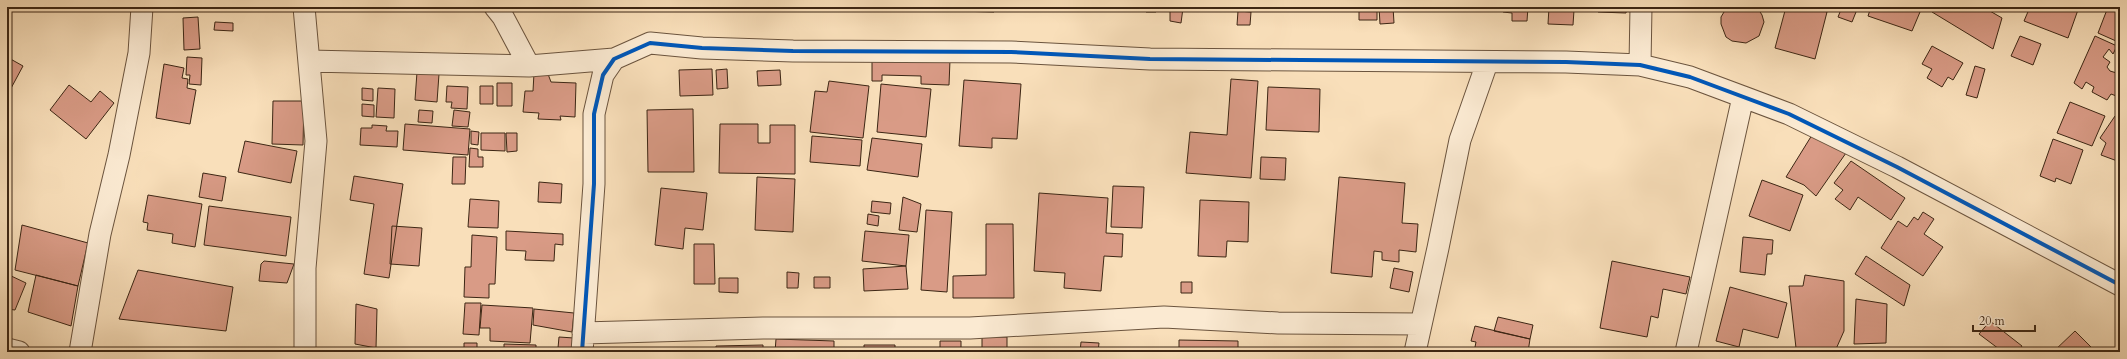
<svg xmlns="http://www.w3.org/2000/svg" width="2127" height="359" font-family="Cardo,serif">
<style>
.building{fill:#d99b86;stroke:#3c2614}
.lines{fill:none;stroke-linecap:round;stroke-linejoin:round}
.minor-casing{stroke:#6b543e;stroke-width:23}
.minor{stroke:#fbead2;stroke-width:21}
.cycleway-casing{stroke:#fbead2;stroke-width:6}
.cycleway{stroke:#0057b8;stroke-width:4}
</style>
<rect width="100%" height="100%" fill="#f9dfba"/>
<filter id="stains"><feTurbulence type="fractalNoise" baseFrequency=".005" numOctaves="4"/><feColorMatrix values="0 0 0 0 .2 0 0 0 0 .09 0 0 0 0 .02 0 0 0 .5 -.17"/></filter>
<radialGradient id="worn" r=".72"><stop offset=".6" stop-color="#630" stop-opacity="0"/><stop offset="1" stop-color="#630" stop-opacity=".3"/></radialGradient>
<path class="building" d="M 890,7 L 912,7 L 912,8 L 890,8 Z
M 956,7 L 994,7 L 994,12 L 956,11 Z
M 1146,7 L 1157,7 L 1156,12 L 1146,12 Z
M 1170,7 L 1183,8 L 1181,23 L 1170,21 Z
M 1359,7 L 1377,7 L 1377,20 L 1359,20 Z
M 1379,7 L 1393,7 L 1394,23 L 1380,24 Z
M 1503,7 L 1528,7 L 1527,21 L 1512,21 L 1512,13 L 1503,12 Z
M 1549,7 L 1574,10 L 1573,25 L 1548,24 Z
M 1599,7 L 1627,7 L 1626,13 L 1598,12 Z
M 1727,7 L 1757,7 L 1762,15 L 1764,22 L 1759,36 L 1746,43 L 1732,41 L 1726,37 L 1721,24 L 1721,17 Z
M 1786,7 L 1809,7 L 1827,12 L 1815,59 L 1775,48 Z
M 1842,7 L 1858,7 L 1852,22 L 1838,17 Z
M 1871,7 L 1906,7 L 1920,12 L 1912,31 L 1868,16 Z
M 1934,7 L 1983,7 L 2002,18 L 1993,49 L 1932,12 Z
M 2030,7 L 2079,7 L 2068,38 L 2024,21 Z
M 2108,7 L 2120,7 L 2120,36 L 2118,35 L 2116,41 L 2098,33 Z
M 1238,11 L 1251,12 L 1250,25 L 1237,25 Z
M 198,17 L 200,49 L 184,50 L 183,18 Z
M 215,22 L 233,23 L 233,31 L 214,30 Z
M 2020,36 L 2041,44 L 2033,65 L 2011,56 Z
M 2095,36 L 2117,46 L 2113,54 L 2109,49 L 2103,57 L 2110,62 L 2107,67 L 2110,71 L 2120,74 L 2120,103 L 2117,101 L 2119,97 L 2111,94 L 2107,100 L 2092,92 L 2094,87 L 2086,82 L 2082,89 L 2074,83 Z
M 1932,46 L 1963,63 L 1953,80 L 1948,77 L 1942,87 L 1927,78 L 1932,69 L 1922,64 Z
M 7,57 L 23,66 L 9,92 L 7,90 Z
M 187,57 L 202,58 L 201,85 L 189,84 L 190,75 L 186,75 Z
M 872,58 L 950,60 L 949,85 L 921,84 L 921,76 L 882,75 L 882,81 L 872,81 Z
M 164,64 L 184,68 L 182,78 L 188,79 L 187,88 L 196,90 L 190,124 L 156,118 Z
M 1975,66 L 1985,69 L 1977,98 L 1966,95 Z
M 712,69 L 713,95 L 680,96 L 679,70 Z
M 727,69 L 728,88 L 717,89 L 716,70 Z
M 780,70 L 781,85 L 758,86 L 757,71 Z
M 417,72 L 439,74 L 437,102 L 415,100 Z
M 534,73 L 548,74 L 551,82 L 576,83 L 575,117 L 560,116 L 561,120 L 538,119 L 539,113 L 523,112 L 525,91 L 533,91 Z
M 1231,79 L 1258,81 L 1251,178 L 1186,173 L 1190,132 L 1227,135 Z
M 964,80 L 1021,84 L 1017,139 L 992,138 L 992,148 L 959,146 Z
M 829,81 L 869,86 L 863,138 L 810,132 L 815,91 L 827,92 Z
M 497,83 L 512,83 L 512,106 L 497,106 Z
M 881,84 L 931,89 L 926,137 L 877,132 Z
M 69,85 L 91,102 L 100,91 L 114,103 L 86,139 L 50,110 Z
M 447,86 L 468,87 L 467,109 L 451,108 L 452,102 L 446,102 Z
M 480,86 L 493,86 L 493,104 L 480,104 Z
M 1268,87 L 1320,89 L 1319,132 L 1266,130 Z
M 362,88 L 373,89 L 373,101 L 362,100 Z
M 378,88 L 395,89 L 394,118 L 376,117 Z
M 273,101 L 304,101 L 303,145 L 272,144 Z
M 2070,102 L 2105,116 L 2092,146 L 2057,133 Z
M 362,104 L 374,105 L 374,117 L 362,116 Z
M 693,109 L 694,172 L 648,172 L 647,110 Z
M 419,110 L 433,111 L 432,123 L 418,122 Z
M 454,110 L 470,112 L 468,127 L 452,126 Z
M 2115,116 L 2120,119 L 2120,162 L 2101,155 L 2106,143 L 2100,138 Z
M 405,124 L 470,129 L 468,155 L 403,150 Z
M 720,124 L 758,124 L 758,143 L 770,143 L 770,125 L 795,125 L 795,174 L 719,173 Z
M 372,125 L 387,126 L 386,131 L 398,131 L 397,147 L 360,145 L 361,128 L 372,128 Z
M 471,131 L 479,132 L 478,145 L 471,144 Z
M 481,133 L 505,133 L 505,151 L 481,150 Z
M 506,133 L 517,133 L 517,151 L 507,152 Z
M 1812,135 L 1846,153 L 1816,196 L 1804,185 L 1786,177 Z
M 812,136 L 862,140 L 860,166 L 810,162 Z
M 872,138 L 922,144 L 918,177 L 867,170 Z
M 2053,139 L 2083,150 L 2071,184 L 2056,178 L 2055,182 L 2040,176 Z
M 245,141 L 297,151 L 291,183 L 238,172 Z
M 470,148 L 478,149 L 478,157 L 483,157 L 483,167 L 469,167 Z
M 453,157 L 466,157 L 465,184 L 452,184 Z
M 1261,157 L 1286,158 L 1285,180 L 1260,179 Z
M 1851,161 L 1905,198 L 1891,220 L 1858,197 L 1850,210 L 1835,199 L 1843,190 L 1834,183 Z
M 203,173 L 226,177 L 222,201 L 199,197 Z
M 354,176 L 403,184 L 389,278 L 364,274 L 374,204 L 350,200 Z
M 757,177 L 795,179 L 793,232 L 755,230 Z
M 1339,177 L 1405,183 L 1402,223 L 1418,224 L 1416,252 L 1399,250 L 1399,262 L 1382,260 L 1382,252 L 1374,251 L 1372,277 L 1331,273 Z
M 1762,180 L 1803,195 L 1790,231 L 1749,216 Z
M 539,182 L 562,184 L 561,203 L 538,202 Z
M 1113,186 L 1144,187 L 1142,228 L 1111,227 Z
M 661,188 L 707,193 L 703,230 L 685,228 L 683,249 L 655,245 Z
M 1039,193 L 1108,198 L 1106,233 L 1123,234 L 1122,257 L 1104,256 L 1101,291 L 1064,288 L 1065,273 L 1034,271 Z
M 148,195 L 202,204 L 195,247 L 172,243 L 173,234 L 147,230 L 148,223 L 143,222 Z
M 903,197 L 921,204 L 917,232 L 899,230 Z
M 470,199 L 499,201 L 498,228 L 468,227 Z
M 1200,200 L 1249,202 L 1248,242 L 1227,241 L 1226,257 L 1198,256 Z
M 872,201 L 891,203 L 890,214 L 871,212 Z
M 209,206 L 291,217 L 286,256 L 204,245 Z
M 926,210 L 952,212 L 947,292 L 921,290 Z
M 1923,212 L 1934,219 L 1924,234 L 1943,247 L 1923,276 L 1881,248 L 1898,221 L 1907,227 L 1914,217 L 1918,220 Z
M 868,214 L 879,216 L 878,226 L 867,224 Z
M 986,224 L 1013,224 L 1014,298 L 953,298 L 953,276 L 986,275 Z
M 22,225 L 88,243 L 78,286 L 15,270 Z
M 392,226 L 422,228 L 419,266 L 390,264 Z
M 506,231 L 563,234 L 563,245 L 555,244 L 554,261 L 525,260 L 526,251 L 506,250 Z
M 865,231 L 909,235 L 906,266 L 862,261 Z
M 472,235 L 497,237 L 495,284 L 489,284 L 489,298 L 464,297 L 465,267 L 471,267 Z
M 1743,237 L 1773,240 L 1772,254 L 1767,254 L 1765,275 L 1740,272 Z
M 694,244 L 714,244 L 715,284 L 694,284 Z
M 1866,256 L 1910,285 L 1904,306 L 1855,274 Z
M 264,261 L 294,264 L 287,283 L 259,281 L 261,264 Z
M 1612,261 L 1690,277 L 1686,294 L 1663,289 L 1658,318 L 1651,316 L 1647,337 L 1600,328 Z
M 906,266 L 908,289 L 864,291 L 863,269 Z
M 1394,268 L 1413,272 L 1409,292 L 1390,288 Z
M 138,270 L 233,287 L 226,331 L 119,319 Z
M 787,272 L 799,273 L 798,288 L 787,288 Z
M 7,274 L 26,283 L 15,310 L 7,309 Z
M 36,275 L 78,286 L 71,326 L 28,312 Z
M 1805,275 L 1844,281 L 1844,331 L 1836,349 L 1796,348 L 1789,286 L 1803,286 Z
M 814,277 L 830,277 L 830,288 L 814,288 Z
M 719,278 L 738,278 L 738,293 L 719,292 Z
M 1181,282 L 1192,282 L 1192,293 L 1181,293 Z
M 1730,287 L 1787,303 L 1778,338 L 1743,329 L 1739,347 L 1716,341 Z
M 1856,299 L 1887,304 L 1886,343 L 1854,344 Z
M 465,303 L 481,303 L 479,335 L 463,334 Z
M 356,304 L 377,309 L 376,348 L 355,344 Z
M 482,305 L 533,308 L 530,343 L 490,341 L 490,328 L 480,328 Z
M 534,309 L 574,313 L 572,332 L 533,325 Z
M 1498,317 L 1533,325 L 1530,339 L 1494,331 Z
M 1990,321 L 2022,346 L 2018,352 L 2003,352 L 1979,334 Z
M 1475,326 L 1530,339 L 1528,352 L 1474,352 L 1476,342 L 1471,341 Z
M 2075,331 L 2096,352 L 2053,352 Z
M 559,337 L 574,338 L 573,349 L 558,348 Z
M 982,337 L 1007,337 L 1007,352 L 982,352 Z
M 776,339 L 834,341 L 834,352 L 775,352 Z
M 1179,340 L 1238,341 L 1238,352 L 1179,352 Z
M 940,341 L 961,341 L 961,352 L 940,352 Z
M 1081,342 L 1099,343 L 1098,352 L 1080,352 Z
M 464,343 L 477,343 L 477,352 L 464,352 Z
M 504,344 L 536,345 L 536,352 L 491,352 L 491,349 L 504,350 Z
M 763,345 L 763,352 L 716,352 L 716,346 Z
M 864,345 L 895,345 L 895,352 L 864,352 Z
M 355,348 L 388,351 L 388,352 L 354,352 Z
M 539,348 L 563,349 L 563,352 L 539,352 Z"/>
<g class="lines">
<g class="minor-casing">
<path id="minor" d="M 304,7 L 316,141 L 305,268 L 305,352
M 495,7 L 503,17 L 529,66
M 309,61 L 529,66 L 614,59
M 1640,65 L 1641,7
M 583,333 L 763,328 L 970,328 L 1164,317 L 1278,323 L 1421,324
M 7,349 L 19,352
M 80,352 L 100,234 L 119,155 L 139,53 L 142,7
M 582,352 L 594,184 L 594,114 L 603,75 L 614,59 L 650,43 L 702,48 L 793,51 L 1011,52 L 1150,59 L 1566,62 L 1640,65 L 1690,77 L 1789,114 L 1897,167 L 2120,285
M 1415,352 L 1438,248 L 1460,140 L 1487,63
M 1686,352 L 1743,97"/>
</g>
<use href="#minor" class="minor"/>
<g class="cycleway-casing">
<path id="cycleway" d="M 582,352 L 594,184 L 594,114 L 603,75 L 614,59 L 650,43 L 702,48 L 793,51 L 1011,52 L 1150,59 L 1566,62 L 1640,65 L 1690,77 L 1789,114 L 1897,167 L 2120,285"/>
</g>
<use href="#cycleway" class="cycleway"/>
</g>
<rect width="2127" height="359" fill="none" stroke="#f9dfba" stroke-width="24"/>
<rect x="8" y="8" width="2111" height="343" fill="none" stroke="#3c2614" stroke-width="2"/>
<rect x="12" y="12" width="2103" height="335" fill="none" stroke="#3c2614"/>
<path d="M1973 325v6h62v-6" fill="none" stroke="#3c2614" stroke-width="2"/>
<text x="1979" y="325" font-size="12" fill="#3c2614" stroke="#fbead2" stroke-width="3" paint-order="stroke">20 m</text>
<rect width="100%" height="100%" filter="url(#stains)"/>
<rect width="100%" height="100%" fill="url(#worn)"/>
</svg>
